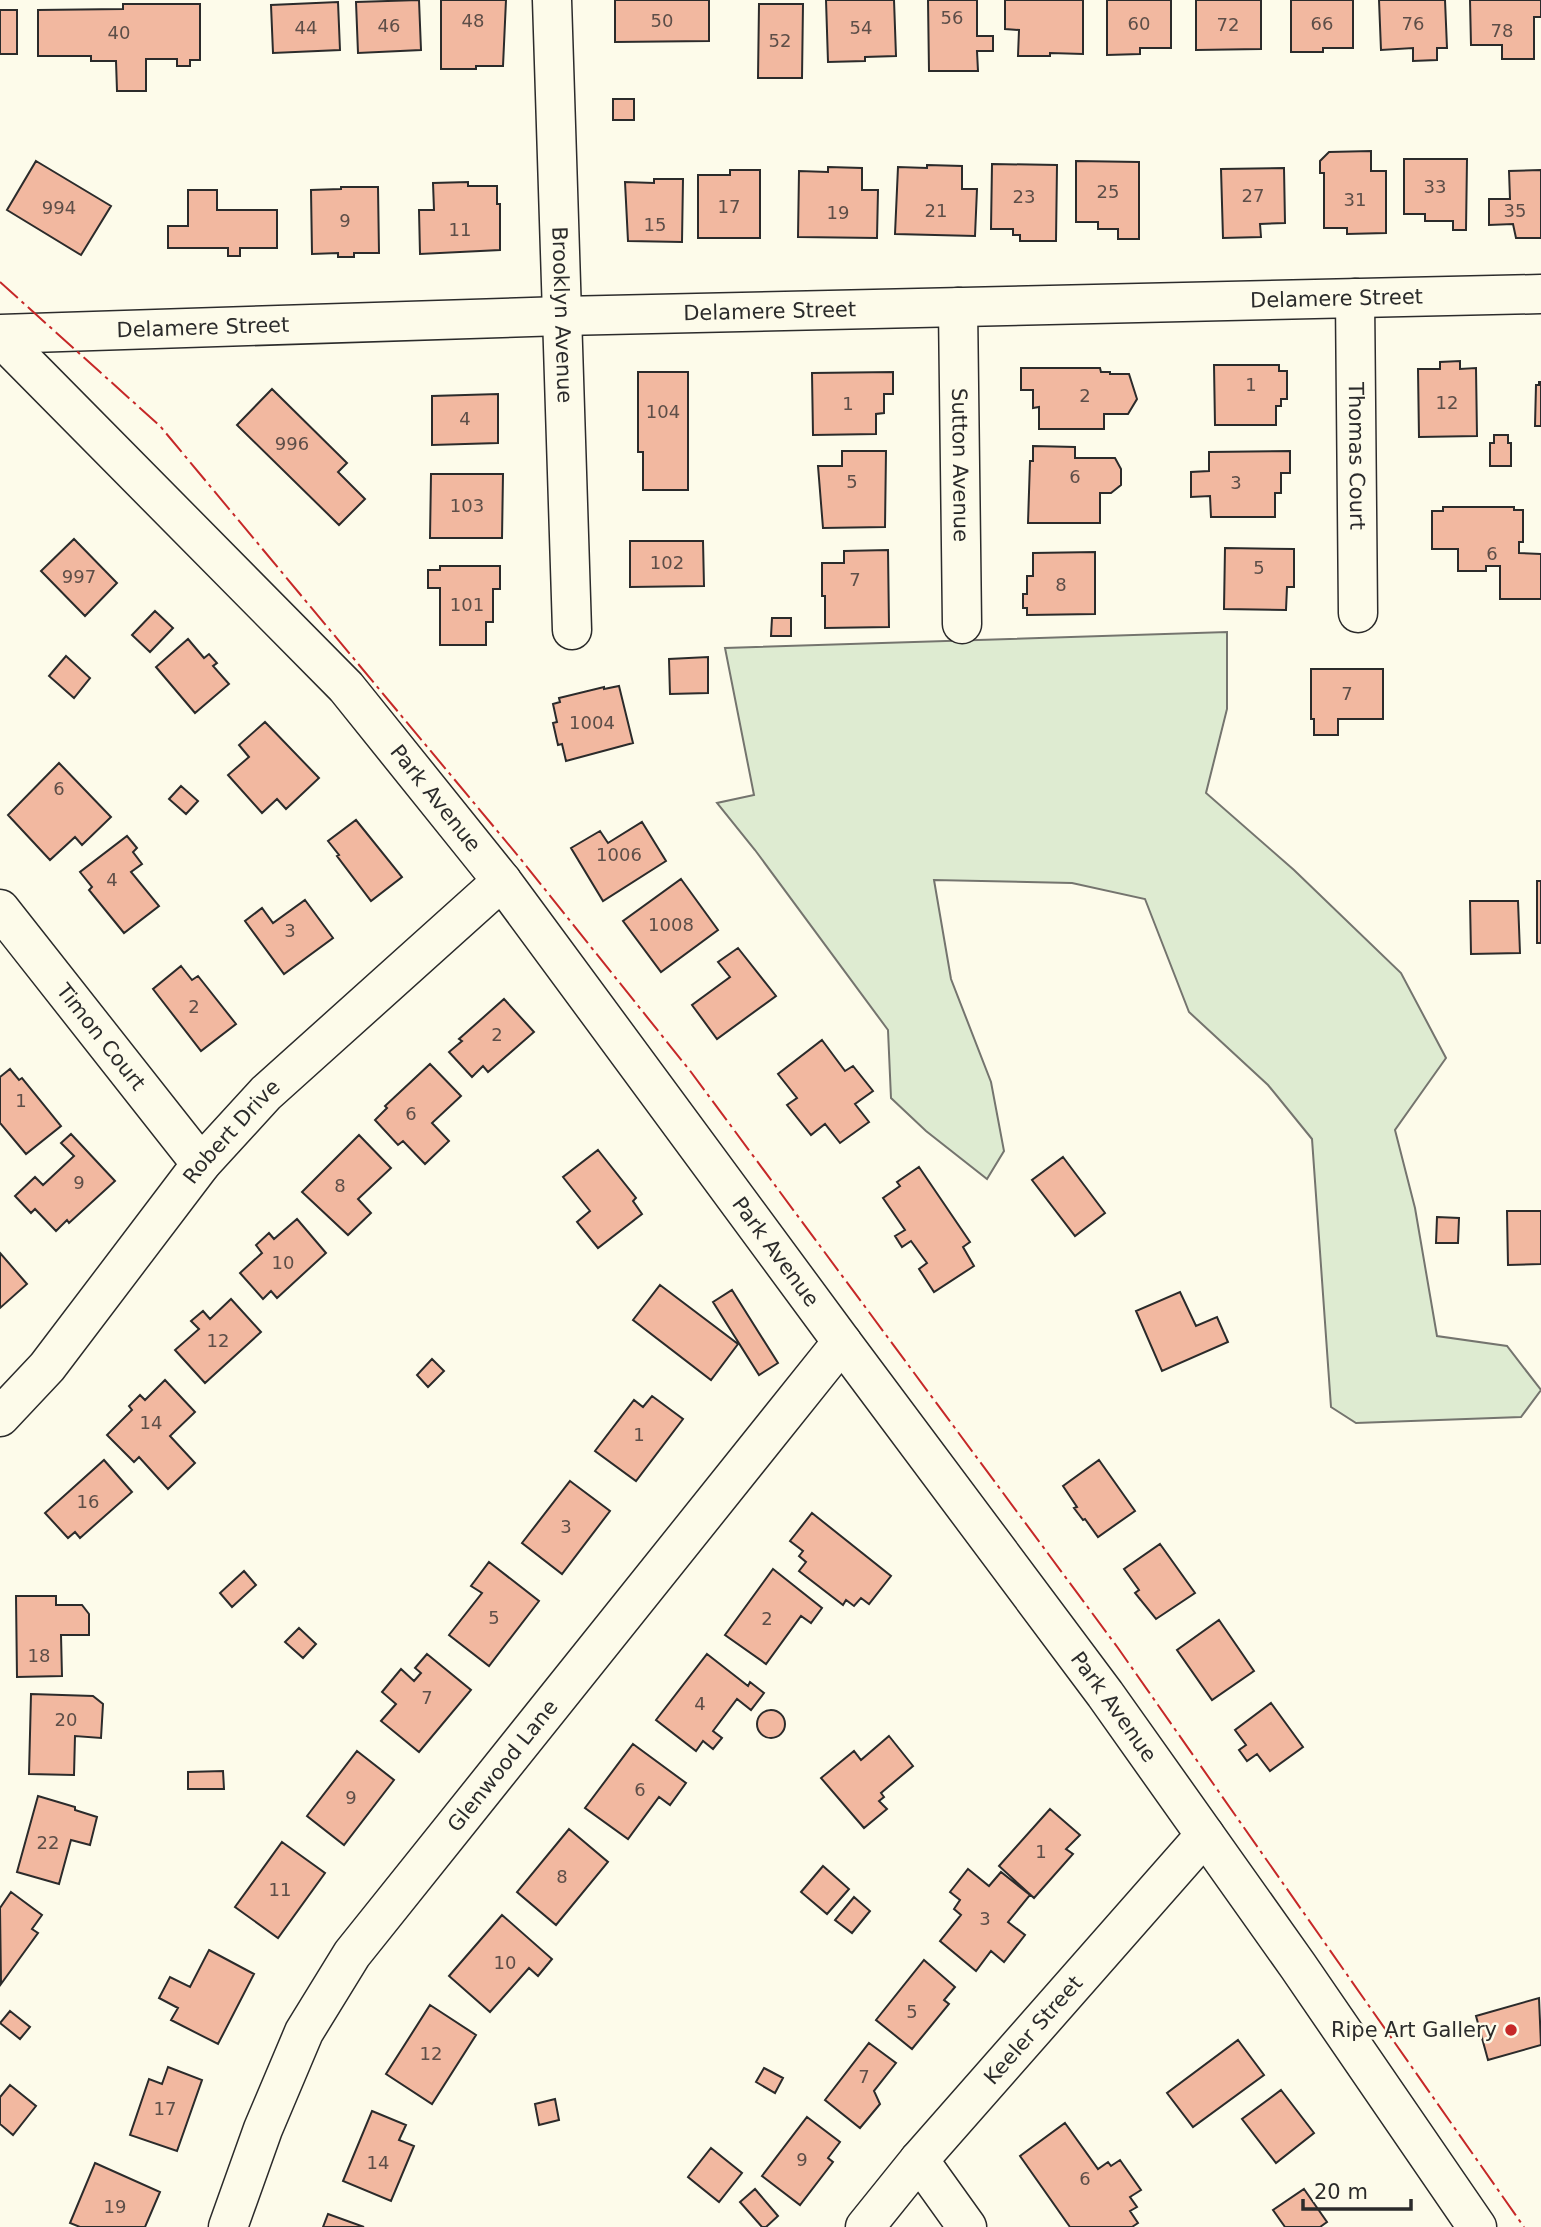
<svg xmlns="http://www.w3.org/2000/svg" width="1541" height="2227" font-family="'DejaVu Sans',sans-serif">
<style>
.green{fill:#deebd1;stroke:#74746e;stroke-width:2}
.building{fill:#f2b8a0;stroke:#2b2b2b;stroke-width:2}
.lines{fill:none;stroke-linecap:round;stroke-linejoin:round}
.minor-casing{stroke:#2b2b2b;stroke-width:41}
.major-casing{stroke:#2b2b2b;stroke-width:41}
.minor{stroke:#fdfbea;stroke-width:38}
.major{stroke:#fdfbea;stroke-width:38}
.power{stroke:#c62828;stroke-width:2;stroke-dasharray:24 5 3.5 5;stroke-linecap:butt}
.poi-dot{fill:#c62828;stroke:#fdfbea;stroke-width:2.5}
.labels{text-anchor:middle;stroke-width:5;stroke-linejoin:round;paint-order:stroke}
.number-label{font-size:18px;fill:#5d4e48}
.street-label{font-size:21px;fill:#2b2b2b;stroke:#fdfbea}
.poi-label{font-size:21px;fill:#2b2b2b;stroke:#fdfbea;text-anchor:end}
</style>
<rect width="100%" height="100%" fill="#fdfbea"/>
<path class="green" d="M 1227,632 L 1227,709 L 1206,793 L 1294,870 L 1401,973 L 1446,1058 L 1395,1130 L 1415,1208 L 1437,1336 L 1507,1346 L 1541,1390 L 1521,1417 L 1356,1423 L 1331,1407 L 1312,1139 L 1268,1085 L 1189,1012 L 1145,899 L 1072,883 L 934,880 L 951,979 L 991,1082 L 1004,1151 L 987,1179 L 926,1131 L 891,1098 L 888,1030 L 755,850 L 717,803 L 754,795 L 725,648 Z"/>
<path class="building" d="M 419,0 L 421,50 L 358,53 L 356,2 Z
M 441,0 L 506,0 L 503,66 L 476,66 L 476,69 L 441,69 Z
M 615,0 L 709,0 L 709,41 L 615,42 Z
M 826,0 L 894,0 L 896,56 L 865,57 L 865,61 L 828,62 Z
M 928,0 L 977,0 L 977,36 L 993,36 L 993,51 L 977,51 L 978,71 L 929,71 Z
M 1005,0 L 1083,0 L 1083,54 L 1050,53 L 1050,56 L 1018,56 L 1019,30 L 1005,29 Z
M 1107,0 L 1171,0 L 1171,48 L 1140,48 L 1140,54 L 1107,55 Z
M 1196,0 L 1261,0 L 1261,49 L 1196,50 Z
M 1291,0 L 1353,0 L 1353,48 L 1323,48 L 1323,52 L 1291,52 Z
M 1379,0 L 1445,0 L 1447,48 L 1437,48 L 1437,60 L 1413,61 L 1413,48 L 1381,50 Z
M 1470,0 L 1541,0 L 1541,17 L 1534,17 L 1534,59 L 1502,59 L 1502,45 L 1471,45 Z
M 338,2 L 340,50 L 273,53 L 271,5 Z
M 123,4 L 200,4 L 200,60 L 190,60 L 190,66 L 177,66 L 177,59 L 146,59 L 146,91 L 117,91 L 116,61 L 91,61 L 91,56 L 38,56 L 38,10 L 123,9 Z
M 759,4 L 803,4 L 802,78 L 758,78 Z
M 0,10 L 17,10 L 17,54 L 0,54 Z
M 613,99 L 634,99 L 634,120 L 613,120 Z
M 1371,151 L 1371,171 L 1386,171 L 1386,233 L 1347,234 L 1347,228 L 1324,228 L 1324,173 L 1320,173 L 1320,161 L 1329,152 Z
M 1404,159 L 1467,159 L 1466,230 L 1453,230 L 1453,221 L 1425,221 L 1425,214 L 1404,214 Z
M 36,161 L 111,206 L 81,255 L 7,210 Z
M 1076,161 L 1139,162 L 1139,239 L 1118,239 L 1118,229 L 1098,229 L 1098,222 L 1076,222 Z
M 992,164 L 1057,165 L 1056,241 L 1020,241 L 1020,235 L 1013,235 L 1013,229 L 991,229 Z
M 927,165 L 962,166 L 962,189 L 977,189 L 975,236 L 895,234 L 898,167 L 927,168 Z
M 828,167 L 862,168 L 862,190 L 878,190 L 877,238 L 798,237 L 799,171 L 828,172 Z
M 1284,168 L 1285,223 L 1260,224 L 1261,237 L 1223,238 L 1221,169 Z
M 730,170 L 760,170 L 760,238 L 698,238 L 698,175 L 730,175 Z
M 1541,170 L 1541,238 L 1516,238 L 1513,224 L 1489,225 L 1489,199 L 1510,199 L 1509,171 Z
M 654,179 L 683,179 L 682,242 L 628,241 L 625,182 L 654,183 Z
M 468,182 L 468,186 L 497,186 L 497,204 L 500,204 L 500,250 L 420,254 L 419,210 L 434,210 L 433,183 Z
M 341,187 L 378,187 L 379,253 L 354,253 L 354,257 L 338,257 L 338,253 L 312,254 L 311,190 L 341,189 Z
M 188,190 L 217,190 L 217,210 L 277,210 L 277,248 L 240,248 L 240,256 L 228,256 L 228,248 L 168,248 L 168,226 L 188,226 Z
M 1460,361 L 1460,369 L 1476,368 L 1477,436 L 1419,437 L 1418,369 L 1440,369 L 1440,362 Z
M 1214,365 L 1279,365 L 1279,371 L 1287,371 L 1287,399 L 1281,399 L 1281,406 L 1276,406 L 1276,425 L 1215,425 Z
M 1021,368 L 1100,368 L 1101,372 L 1110,372 L 1110,374 L 1129,374 L 1137,399 L 1128,414 L 1104,414 L 1104,429 L 1039,429 L 1039,407 L 1033,408 L 1033,390 L 1021,390 Z
M 638,372 L 688,372 L 688,490 L 643,490 L 643,452 L 638,452 Z
M 893,372 L 893,394 L 884,394 L 884,413 L 876,414 L 876,434 L 813,435 L 812,373 Z
M 1539,382 L 1541,382 L 1541,426 L 1535,426 L 1536,385 L 1539,385 Z
M 272,389 L 347,463 L 338,472 L 365,499 L 339,525 L 237,425 Z
M 498,394 L 498,443 L 432,445 L 432,396 Z
M 1494,435 L 1508,435 L 1508,443 L 1511,443 L 1511,466 L 1490,466 L 1490,443 L 1494,443 Z
M 1033,446 L 1075,447 L 1075,458 L 1115,458 L 1121,469 L 1121,485 L 1111,493 L 1100,493 L 1100,523 L 1028,523 L 1030,461 L 1033,461 Z
M 842,451 L 886,451 L 885,527 L 823,528 L 818,466 L 842,466 Z
M 1290,451 L 1290,473 L 1281,473 L 1281,493 L 1275,493 L 1275,517 L 1211,517 L 1210,496 L 1191,497 L 1191,472 L 1209,471 L 1209,452 Z
M 431,474 L 503,474 L 502,538 L 430,538 Z
M 1443,507 L 1514,507 L 1514,510 L 1523,510 L 1523,542 L 1519,542 L 1519,553 L 1541,554 L 1541,599 L 1500,599 L 1500,566 L 1486,566 L 1486,571 L 1458,571 L 1458,549 L 1432,549 L 1432,511 L 1443,511 Z
M 74,539 L 117,583 L 85,616 L 41,571 Z
M 630,541 L 703,541 L 704,586 L 630,587 Z
M 1225,548 L 1294,549 L 1294,587 L 1287,587 L 1286,610 L 1224,609 Z
M 888,550 L 889,627 L 825,628 L 825,596 L 822,596 L 822,563 L 844,563 L 844,551 Z
M 1095,552 L 1095,614 L 1027,615 L 1027,608 L 1023,608 L 1023,594 L 1027,594 L 1027,576 L 1033,576 L 1033,553 Z
M 440,566 L 500,566 L 500,589 L 493,589 L 493,622 L 486,622 L 486,645 L 440,645 L 440,588 L 428,588 L 428,570 L 440,570 Z
M 155,611 L 173,628 L 150,652 L 132,635 Z
M 772,618 L 791,618 L 791,636 L 771,636 Z
M 188,639 L 204,658 L 209,654 L 217,663 L 213,666 L 229,684 L 195,713 L 156,667 Z
M 66,656 L 90,678 L 74,698 L 49,676 Z
M 708,657 L 708,693 L 670,694 L 669,659 Z
M 1311,669 L 1383,669 L 1383,719 L 1338,719 L 1338,735 L 1314,735 L 1314,719 L 1311,719 Z
M 619,686 L 633,743 L 566,761 L 562,744 L 558,745 L 553,723 L 557,722 L 553,704 L 560,702 L 559,698 L 604,687 L 604,689 Z
M 265,722 L 319,778 L 286,809 L 277,799 L 262,813 L 228,775 L 249,757 L 239,745 Z
M 59,763 L 111,817 L 82,845 L 75,837 L 50,860 L 8,815 Z
M 181,786 L 198,801 L 186,814 L 169,799 Z
M 356,820 L 402,877 L 371,901 L 337,856 L 339,855 L 328,841 Z
M 642,822 L 666,861 L 603,901 L 571,848 L 600,831 L 608,843 Z
M 127,836 L 137,848 L 133,852 L 142,864 L 131,872 L 159,906 L 124,933 L 89,890 L 92,887 L 80,872 Z
M 681,879 L 718,930 L 661,972 L 623,921 Z
M 1537,881 L 1541,881 L 1541,943 L 1537,943 Z
M 305,900 L 333,938 L 284,974 L 245,921 L 262,908 L 273,923 Z
M 1470,901 L 1518,901 L 1520,953 L 1471,954 Z
M 738,948 L 776,996 L 717,1039 L 692,1005 L 730,977 L 718,962 Z
M 181,966 L 192,980 L 198,976 L 236,1024 L 201,1051 L 153,989 Z
M 504,999 L 534,1032 L 488,1072 L 483,1066 L 472,1077 L 449,1052 L 462,1041 L 459,1039 Z
M 822,1040 L 845,1071 L 853,1066 L 873,1091 L 855,1104 L 869,1122 L 840,1143 L 825,1124 L 811,1135 L 787,1105 L 797,1098 L 778,1074 Z
M 430,1064 L 461,1096 L 432,1123 L 449,1141 L 425,1164 L 403,1141 L 398,1145 L 375,1120 L 387,1108 L 385,1106 Z
M 10,1069 L 19,1080 L 22,1078 L 61,1126 L 26,1154 L 0,1123 L 0,1077 Z
M 71,1134 L 115,1181 L 69,1223 L 67,1220 L 56,1231 L 35,1209 L 31,1213 L 15,1196 L 35,1177 L 43,1185 L 74,1156 L 61,1143 Z
M 359,1135 L 391,1168 L 358,1199 L 371,1213 L 348,1235 L 302,1192 Z
M 598,1150 L 636,1198 L 633,1201 L 642,1214 L 598,1248 L 577,1222 L 590,1211 L 563,1177 Z
M 1063,1157 L 1105,1213 L 1075,1236 L 1032,1180 Z
M 919,1167 L 970,1242 L 963,1247 L 974,1266 L 934,1292 L 919,1269 L 927,1263 L 911,1241 L 902,1247 L 895,1236 L 905,1230 L 883,1198 L 900,1186 L 897,1182 Z
M 1507,1211 L 1541,1211 L 1541,1264 L 1508,1265 Z
M 1437,1217 L 1459,1218 L 1458,1243 L 1436,1243 Z
M 297,1219 L 326,1253 L 277,1298 L 271,1291 L 263,1299 L 240,1273 L 262,1253 L 256,1245 L 269,1233 L 274,1239 Z
M 0,1253 L 27,1284 L 0,1308 Z
M 660,1285 L 738,1344 L 711,1380 L 633,1320 Z
M 732,1290 L 778,1363 L 759,1375 L 713,1302 Z
M 1180,1292 L 1196,1326 L 1217,1317 L 1228,1342 L 1162,1371 L 1136,1311 Z
M 231,1299 L 261,1332 L 205,1383 L 175,1350 L 199,1329 L 191,1321 L 203,1311 L 210,1319 Z
M 432,1359 L 444,1371 L 428,1387 L 417,1375 Z
M 165,1380 L 195,1412 L 170,1436 L 195,1463 L 168,1489 L 139,1457 L 134,1462 L 107,1435 L 132,1410 L 129,1406 L 140,1395 L 145,1400 Z
M 652,1396 L 683,1419 L 636,1481 L 595,1451 L 634,1400 L 643,1407 Z
M 104,1460 L 132,1492 L 80,1538 L 75,1532 L 68,1538 L 45,1513 Z
M 1099,1460 L 1135,1511 L 1098,1537 L 1085,1519 L 1083,1520 L 1074,1508 L 1077,1507 L 1063,1486 Z
M 570,1481 L 610,1511 L 562,1574 L 522,1543 Z
M 812,1513 L 891,1576 L 869,1604 L 861,1598 L 854,1606 L 846,1600 L 843,1605 L 799,1571 L 806,1562 L 799,1556 L 803,1551 L 790,1541 Z
M 1160,1544 L 1195,1593 L 1156,1619 L 1135,1593 L 1139,1590 L 1124,1569 Z
M 489,1562 L 539,1601 L 489,1666 L 449,1635 L 482,1593 L 471,1586 Z
M 773,1569 L 822,1608 L 811,1623 L 801,1616 L 766,1664 L 725,1635 Z
M 244,1571 L 256,1585 L 232,1607 L 220,1593 Z
M 16,1596 L 56,1596 L 56,1605 L 82,1605 L 89,1614 L 89,1635 L 61,1635 L 62,1676 L 17,1677 Z
M 1219,1620 L 1254,1671 L 1212,1700 L 1177,1650 Z
M 299,1628 L 316,1644 L 303,1658 L 285,1642 Z
M 427,1654 L 471,1690 L 419,1752 L 381,1721 L 396,1704 L 382,1692 L 401,1669 L 414,1681 L 421,1673 L 415,1668 Z
M 707,1654 L 748,1686 L 750,1682 L 764,1693 L 751,1710 L 737,1699 L 713,1731 L 722,1738 L 713,1749 L 703,1741 L 696,1751 L 656,1720 Z
M 31,1694 L 93,1696 L 103,1704 L 101,1738 L 75,1736 L 74,1775 L 29,1774 Z
M 1271,1703 L 1303,1747 L 1270,1771 L 1257,1754 L 1247,1761 L 1239,1750 L 1246,1745 L 1235,1730 Z
M757 1724a14 14 0 1 1 28 0a14 14 0 1 1-28 0Z
M 889,1736 L 913,1766 L 881,1793 L 884,1797 L 879,1801 L 887,1809 L 864,1828 L 821,1778 L 854,1751 L 861,1760 Z
M 633,1744 L 686,1783 L 670,1805 L 659,1797 L 628,1839 L 585,1808 Z
M 357,1751 L 394,1780 L 344,1845 L 307,1816 Z
M 223,1771 L 224,1789 L 188,1789 L 188,1772 Z
M 38,1796 L 75,1807 L 75,1810 L 97,1817 L 90,1845 L 71,1840 L 59,1884 L 17,1872 Z
M 1050,1809 L 1080,1835 L 1066,1849 L 1073,1854 L 1034,1898 L 999,1866 Z
M 569,1829 L 608,1862 L 556,1925 L 517,1892 Z
M 282,1842 L 325,1873 L 278,1938 L 235,1907 Z
M 823,1866 L 849,1889 L 827,1914 L 801,1892 Z
M 968,1869 L 989,1886 L 1001,1872 L 1030,1895 L 1008,1922 L 1025,1935 L 1004,1962 L 991,1951 L 976,1971 L 940,1941 L 961,1915 L 954,1909 L 960,1900 L 950,1892 Z
M 11,1892 L 42,1915 L 32,1929 L 38,1933 L 1,1984 L 0,1908 Z
M 854,1897 L 870,1911 L 852,1933 L 835,1920 Z
M 502,1915 L 552,1959 L 538,1976 L 529,1968 L 490,2012 L 449,1976 Z
M 209,1950 L 254,1974 L 218,2044 L 171,2020 L 178,2008 L 159,1998 L 170,1977 L 190,1987 Z
M 924,1960 L 955,1987 L 944,2000 L 949,2004 L 912,2049 L 876,2020 Z
M 1539,1998 L 1541,2045 L 1488,2060 L 1476,2016 Z
M 430,2005 L 476,2035 L 432,2104 L 386,2074 Z
M 10,2011 L 30,2027 L 20,2039 L 0,2023 Z
M 1238,2040 L 1264,2075 L 1193,2127 L 1167,2093 Z
M 869,2043 L 896,2063 L 874,2091 L 880,2104 L 860,2128 L 825,2100 Z
M 168,2067 L 202,2080 L 177,2151 L 130,2135 L 149,2079 L 162,2084 Z
M 764,2068 L 783,2078 L 775,2093 L 756,2082 Z
M 10,2085 L 36,2106 L 13,2135 L 0,2124 L 0,2097 Z
M 1281,2090 L 1314,2133 L 1276,2163 L 1242,2119 Z
M 555,2099 L 559,2120 L 539,2125 L 535,2104 Z
M 372,2111 L 406,2125 L 399,2140 L 414,2146 L 391,2201 L 343,2181 Z
M 807,2117 L 840,2142 L 828,2158 L 833,2162 L 800,2205 L 762,2176 Z
M 1065,2123 L 1098,2169 L 1108,2162 L 1111,2166 L 1120,2160 L 1141,2190 L 1130,2197 L 1137,2207 L 1130,2211 L 1138,2223 L 1132,2227 L 1070,2227 L 1020,2156 Z
M 711,2148 L 742,2173 L 719,2202 L 688,2177 Z
M 95,2163 L 160,2192 L 145,2227 L 80,2227 L 70,2223 Z
M 755,2189 L 778,2216 L 766,2227 L 762,2227 L 740,2202 Z
M 1304,2189 L 1327,2222 L 1320,2227 L 1285,2227 L 1273,2210 Z
M 328,2214 L 364,2227 L 323,2227 Z"/>
<g class="lines">
<g class="minor-casing">
<g id="minor">
<path id="s1" d="M 552,0 L 572,630"/>
<path id="s2" d="M 1355,298 L 1358,613"/>
<path id="s3" d="M 958,307 L 962,624"/>
<path id="s4" d="M 0,334 L 562,316 L 1541,294"/>
<path id="s5" d="M 0,909 L 201,1164"/>
<path id="s6" d="M 0,1417 L 47,1367 L 201,1164 L 266,1093 L 502,881"/>
<path d="M 919,2160 L 967,2227"/>
<path id="s7" d="M 228,2227 L 263,2129 L 304,2032 L 352,1954 L 842,1342"/>
<path id="s8" d="M 865,2227 L 919,2160 L 1205,1835"/>
</g>
</g>
<g class="major-casing">
<g id="major">
<path id="s9" d="M 0,337 L 346,687 L 502,881 L 842,1342 L 1105,1694 L 1298,1966 L 1477,2227"/>
</g>
</g>
<use href="#minor" class="minor"/>
<use href="#major" class="major"/>
<path class="power" d="M 0,282 L 160,426 L 519,857 L 691,1072 L 1118,1648 L 1524,2227"/>
</g>
<circle class="poi-dot" cx="1511" cy="2030" r="7"/>
<g class="labels">
<g class="number-label">
<text x="952" y="24">56</text>
<text x="473" y="27">48</text>
<text x="662" y="27">50</text>
<text x="1139" y="30">60</text>
<text x="1322" y="30">66</text>
<text x="1413" y="30">76</text>
<text x="1228" y="31">72</text>
<text x="389" y="32">46</text>
<text x="306" y="34">44</text>
<text x="861" y="34">54</text>
<text x="1502" y="37">78</text>
<text x="119" y="39">40</text>
<text x="780" y="47">52</text>
<text x="1435" y="193">33</text>
<text x="1108" y="198">25</text>
<text x="1253" y="202">27</text>
<text x="1024" y="203">23</text>
<text x="1355" y="206">31</text>
<text x="729" y="213">17</text>
<text x="59" y="214">994</text>
<text x="936" y="217">21</text>
<text x="1515" y="217">35</text>
<text x="838" y="219">19</text>
<text x="345" y="227">9</text>
<text x="655" y="231">15</text>
<text x="460" y="236">11</text>
<text x="1251" y="391">1</text>
<text x="1085" y="402">2</text>
<text x="1447" y="409">12</text>
<text x="848" y="410">1</text>
<text x="663" y="418">104</text>
<text x="465" y="425">4</text>
<text x="292" y="450">996</text>
<text x="1075" y="483">6</text>
<text x="852" y="488">5</text>
<text x="1236" y="489">3</text>
<text x="467" y="512">103</text>
<text x="1492" y="560">6</text>
<text x="667" y="569">102</text>
<text x="1259" y="574">5</text>
<text x="79" y="583">997</text>
<text x="855" y="586">7</text>
<text x="1061" y="591">8</text>
<text x="467" y="611">101</text>
<text x="1347" y="700">7</text>
<text x="592" y="729">1004</text>
<text x="59" y="795">6</text>
<text x="619" y="861">1006</text>
<text x="112" y="886">4</text>
<text x="671" y="931">1008</text>
<text x="290" y="937">3</text>
<text x="194" y="1013">2</text>
<text x="497" y="1041">2</text>
<text x="21" y="1107">1</text>
<text x="411" y="1120">6</text>
<text x="79" y="1189">9</text>
<text x="340" y="1192">8</text>
<text x="283" y="1269">10</text>
<text x="218" y="1347">12</text>
<text x="151" y="1429">14</text>
<text x="639" y="1441">1</text>
<text x="88" y="1508">16</text>
<text x="566" y="1533">3</text>
<text x="494" y="1624">5</text>
<text x="767" y="1625">2</text>
<text x="39" y="1662">18</text>
<text x="427" y="1704">7</text>
<text x="700" y="1710">4</text>
<text x="66" y="1726">20</text>
<text x="640" y="1796">6</text>
<text x="351" y="1804">9</text>
<text x="48" y="1849">22</text>
<text x="1041" y="1858">1</text>
<text x="562" y="1883">8</text>
<text x="280" y="1896">11</text>
<text x="985" y="1925">3</text>
<text x="505" y="1969">10</text>
<text x="912" y="2018">5</text>
<text x="431" y="2060">12</text>
<text x="864" y="2083">7</text>
<text x="165" y="2115">17</text>
<text x="802" y="2166">9</text>
<text x="378" y="2169">14</text>
<text x="1085" y="2185">6</text>
<text x="115" y="2213">19</text>
</g>
<g class="street-label">
<text dy="7" stroke="none"><textPath href="#s4" startOffset="1337">Delamere Street</textPath></text>
<text dy="7" stroke="none"><textPath href="#s4" startOffset="770">Delamere Street</textPath></text>
<text dy="7" stroke="none"><textPath href="#s1" startOffset="315">Brooklyn Avenue</textPath></text>
<text dy="7" stroke="none"><textPath href="#s4" startOffset="203">Delamere Street</textPath></text>
<text dy="7" stroke="none"><textPath href="#s2" startOffset="158">Thomas Court</textPath></text>
<text dy="7" stroke="none"><textPath href="#s3" startOffset="158">Sutton Avenue</textPath></text>
<text dy="7" stroke="none"><textPath href="#s9" startOffset="635">Park Avenue</textPath></text>
<text dy="7" stroke="none"><textPath href="#s5" startOffset="163">Timon Court</textPath></text>
<text dy="7" stroke="none"><textPath href="#s6" startOffset="368">Robert Drive</textPath></text>
<text dy="7" stroke="none"><textPath href="#s9" startOffset="1202">Park Avenue</textPath></text>
<text dy="7" stroke="none"><textPath href="#s9" startOffset="1769">Park Avenue</textPath></text>
<text dy="7" stroke="none"><textPath href="#s7" startOffset="542">Glenwood Lane</textPath></text>
<text dy="7" stroke="none"><textPath href="#s8" startOffset="259">Keeler Street</textPath></text>
</g>
<g class="poi-label">
<text x="1497" y="2037">Ripe Art Gallery</text>
</g>
</g>
<path d="M1303 2199v10h108v-10" fill="none" stroke="#2b2b2b" stroke-width="3.5"/>
<text x="1314" y="2199" font-size="21" fill="#2b2b2b" stroke="#fdfbea" stroke-width="5" paint-order="stroke">20 m</text>
</svg>
